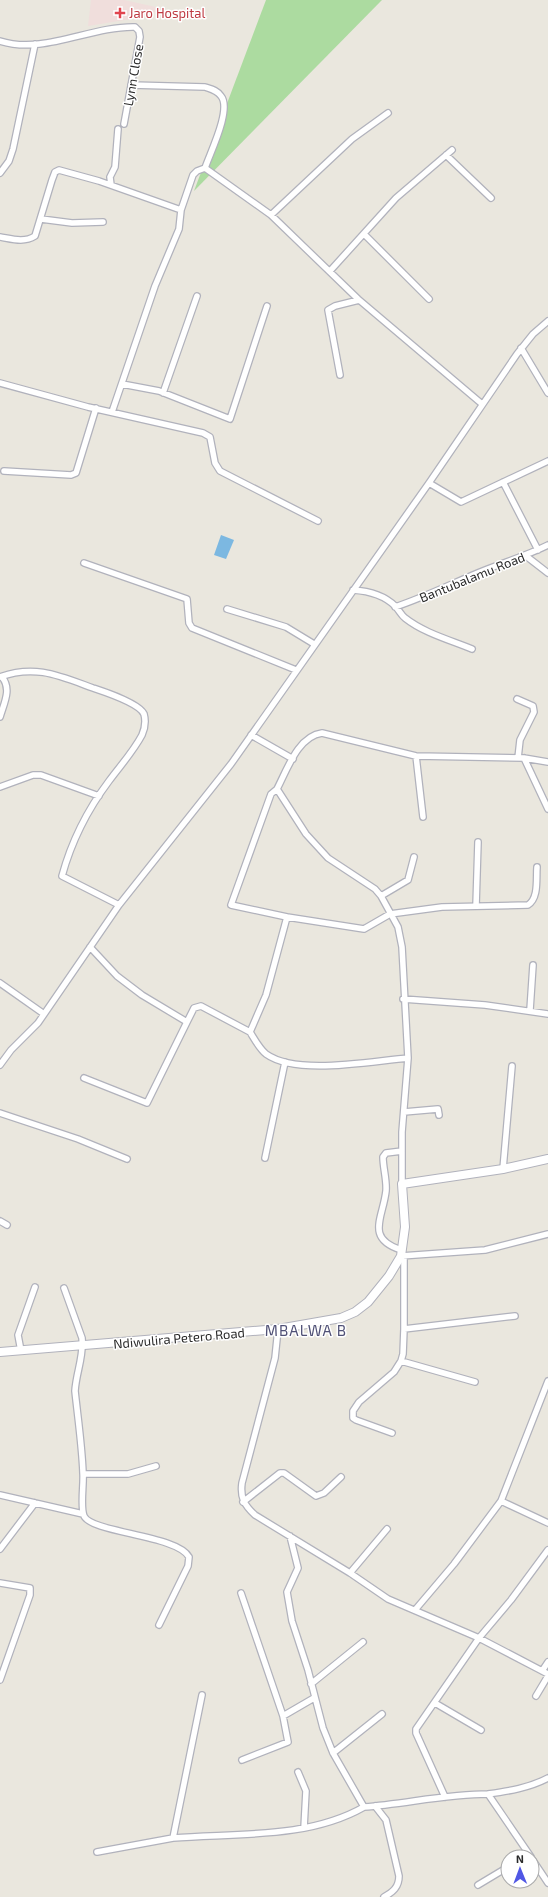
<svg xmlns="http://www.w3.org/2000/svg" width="548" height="1897" font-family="'Exo 2',sans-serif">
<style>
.medical{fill:#f0dedc}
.green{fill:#acdba0}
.water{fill:#7cb8e1}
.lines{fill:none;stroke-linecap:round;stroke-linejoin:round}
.street-casing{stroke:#b1b2bc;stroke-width:8}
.secondary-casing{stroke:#b1b2bc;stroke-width:10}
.street{stroke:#fff;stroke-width:5.5}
.secondary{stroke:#fff;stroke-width:8}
.health-dot{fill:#e0444e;stroke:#fff;stroke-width:1.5}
.labels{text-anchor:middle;stroke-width:3;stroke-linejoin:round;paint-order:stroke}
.health-label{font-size:13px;fill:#be3a42;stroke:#fff;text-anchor:start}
.street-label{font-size:13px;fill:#2a2a2a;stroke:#fff}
.quarter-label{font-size:15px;letter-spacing:1px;fill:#505176;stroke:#fff}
</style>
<rect width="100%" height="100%" fill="#eae7de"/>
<path class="medical" d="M 91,0 L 124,0 L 165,9 L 137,18 L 88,26 Z"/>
<path class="green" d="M 266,0 L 382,0 L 194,191 Z"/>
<path class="water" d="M 221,535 L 234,540 L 226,559 L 214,555 Z"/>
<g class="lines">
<g class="street-casing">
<path id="street" d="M 0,41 C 44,55 90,26 135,27 L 139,31 L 140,37 L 124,124
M 131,85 L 205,87 C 211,89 217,90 221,96 C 232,109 210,153 205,168
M 446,155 L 491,198
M 205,168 L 271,215 L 358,299 L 482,404
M 0,173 L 9,161 L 13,149 L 35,44
M 111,185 L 110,177 L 115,167 L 118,129
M 271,215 L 352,139 L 388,113
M 41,219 L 72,223 L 103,222
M 364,234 L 429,299
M 0,237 C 12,239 24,243 35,236 L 52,180 L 55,172 L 59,170 L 99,181 L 181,210
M 330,271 L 396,198 L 452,150
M 521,348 L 548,393
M 340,375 L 328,310 L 335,306 L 359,300
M 0,383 L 88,407 L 203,433 L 210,437 L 215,463 L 220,471 L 318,521
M 122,384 L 159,391 L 230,419 L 267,306
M 163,393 L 197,296
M 112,412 L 155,286 L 179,229 L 181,210 L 193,175 L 197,171 L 205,168
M 4,471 L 71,475 L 76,473 L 96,408
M 503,482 L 538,550
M 429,483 L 461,502 L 548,461
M 526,556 L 548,573
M 84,563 L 187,599 L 189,623 L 192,628 L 296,670
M 353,590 C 368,591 384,595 395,606 C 399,610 401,615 405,618 C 424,633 450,640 472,649
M 395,607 C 422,598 447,586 473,575 C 498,564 524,557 548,545
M 227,609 L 286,627 L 314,644
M 0,677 C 35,664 60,676 93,688 C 105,692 139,703 144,714 C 146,721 145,728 142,735 C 133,752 120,766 109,781 C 88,809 71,843 62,876 L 119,905
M 517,699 L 533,706 L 534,712 L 520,740 L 518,758
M 0,717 C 4,703 12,689 2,677
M 251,735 L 293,759
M 416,756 L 423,817
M 524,758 L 548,809
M 0,787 L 33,775 L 41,775 L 99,796
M 277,789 L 271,794 L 231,905 L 287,917
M 381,896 L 408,880 L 414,857
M 476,906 L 478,842
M 90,947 L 117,976 L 142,995 L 187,1022 L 194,1008 L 201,1006 L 250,1032 L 266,995 L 287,917 L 364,929 L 390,914 L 442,907 L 528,905 C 539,898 536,879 537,867
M 0,983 L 44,1014
M 403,999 L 485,1005 L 548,1014
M 530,1010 L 533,965
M 250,1032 C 255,1040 259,1048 266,1054 C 297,1076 371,1061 408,1058
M 0,1065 L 11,1050 L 38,1023 L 119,905 L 231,764 L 429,483 L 517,354 L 533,334 L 548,321
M 84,1078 L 147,1103 L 187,1022
M 404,1112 L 438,1109 L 439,1115
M 0,1113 L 78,1139 L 127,1159
M 265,1158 L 285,1062
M 503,1169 L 512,1066
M 402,1184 L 402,1132 L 408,1058 L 402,947 L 398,927 L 381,896 L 375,889 L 328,858 L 306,834 L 277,789 C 287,770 298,736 322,733 L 416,756 L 524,758 L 548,762
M 0,1221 L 7,1225
M 401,1250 C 365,1238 383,1218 386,1191 C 387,1180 383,1168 383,1157 L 386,1153 L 402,1151
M 401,1256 L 485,1250 L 548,1234
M 64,1288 L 82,1338 C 84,1356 76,1373 75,1391 C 78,1419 82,1446 83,1473 C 84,1484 80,1507 84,1516 C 92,1533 177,1535 189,1557 L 188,1566 L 159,1625
M 278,1329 L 275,1358 L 242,1483 C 240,1497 244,1505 255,1515 L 350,1573 L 388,1599 L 479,1638 L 548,1674
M 404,1329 L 515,1316
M 21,1351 L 18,1335 L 35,1287
M 401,1361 L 475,1382
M 392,1433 L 356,1420 L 353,1418 L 353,1411 L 359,1402 L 394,1372 L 401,1361 L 403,1354 L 404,1329 L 404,1256
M 83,1474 L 128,1474 L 156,1466
M 0,1495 L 83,1514
M 501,1501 L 548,1523
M 243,1502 L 280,1473 L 284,1473 L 316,1496 L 324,1493 L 341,1477
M 0,1549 L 35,1503
M 350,1573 L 387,1529
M 0,1583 L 30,1588 L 30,1595 L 0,1680
M 241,1593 L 283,1716 L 288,1742 L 242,1760
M 415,1610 L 454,1564 L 501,1501 L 548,1381
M 542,1671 L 548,1662
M 311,1684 L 363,1642
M 202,1695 L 173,1838 C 236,1833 308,1839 364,1807 L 333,1753 L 323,1728 L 308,1670 L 292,1621 L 287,1592 L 298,1568 L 290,1536
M 536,1696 L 548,1676
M 435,1703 L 481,1730
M 283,1716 L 314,1698
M 333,1753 L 382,1714
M 298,1772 L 306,1791 L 304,1828
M 488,1794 C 509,1791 529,1788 548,1778
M 445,1797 L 416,1733 L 416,1729 L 479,1638 L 511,1600 L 548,1550
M 375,1806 L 386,1820 L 399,1876 C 399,1887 393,1892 384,1897
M 364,1807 C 405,1804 446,1794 488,1794 L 531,1857
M 97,1852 L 173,1838
M 532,1859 L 548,1883
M 478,1885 L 508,1867"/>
</g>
<g class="secondary-casing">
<path id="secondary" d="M 0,1352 L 278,1329 L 341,1318 L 355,1312 L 368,1302 L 389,1276 L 401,1256 L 405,1227 L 402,1184 L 503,1169 L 548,1159"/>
</g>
<use href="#street" class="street"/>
<use href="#secondary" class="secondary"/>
</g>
<path class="health-dot" d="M118 7h4v4h4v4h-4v4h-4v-4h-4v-4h4z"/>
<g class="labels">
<g class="health-label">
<text x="129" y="18">Jaro Hospital</text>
</g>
<g class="street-label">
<text transform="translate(133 75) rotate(-80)" y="5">Lynn Close</text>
<text transform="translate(472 577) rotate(-22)" y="5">Bantubalamu Road</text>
<text transform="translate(179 1338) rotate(-5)" y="5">Ndiwulira Petero Road</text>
</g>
<g class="quarter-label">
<text x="306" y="1336">MBALWA B</text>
</g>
</g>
<g transform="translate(520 1869) rotate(359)"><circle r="19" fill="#ffffff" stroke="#aaaaaa"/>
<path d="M0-3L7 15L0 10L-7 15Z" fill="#5057e5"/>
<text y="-6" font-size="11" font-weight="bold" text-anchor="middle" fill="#2a2a2a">N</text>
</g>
</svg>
